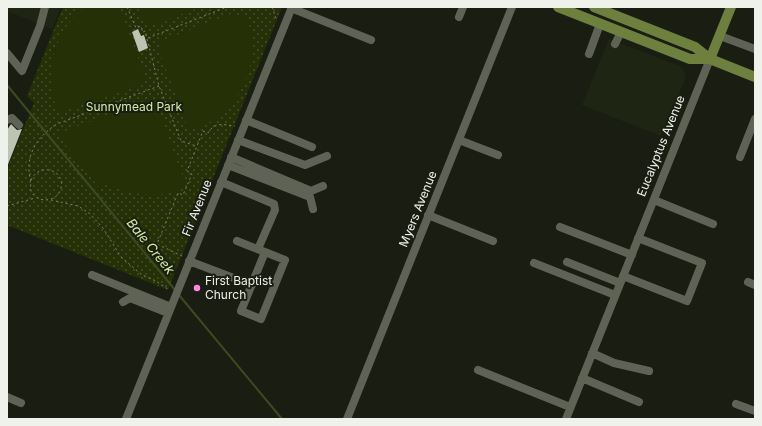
<svg xmlns="http://www.w3.org/2000/svg" width="762" height="426" font-family="Inter,sans-serif">
<style>
.built{fill:#1f2513}
.grass{fill:url(#grass-dots)}
.garden{fill:#253006}
.lines{fill:none;stroke-linecap:round;stroke-linejoin:round}
.stream{stroke:#3d4920;stroke-width:2}
.building{fill:#bec4b4}
.path{stroke:#7d8177;stroke-width:1;stroke-dasharray:2 3;stroke-linecap:butt}
.minor{stroke:#5e6355;stroke-width:8}
.major{stroke:#6d803e;stroke-width:10}
.poi-dot{fill:#fa87e7;stroke:#1a1e12;stroke-width:1.5}
.labels{text-anchor:middle;stroke-width:4;stroke-linejoin:round;paint-order:stroke}
.park-label{font-size:12px;fill:#d5eea7;stroke:#1a1e12}
.street-label{font-size:12px;fill:#eff2ea;stroke:#1a1e12}
.poi-label{font-size:12px;fill:#eff2ea;stroke:#1a1e12;text-anchor:start}
.water-label{font-size:13px;font-style:italic;fill:#d5eda7;stroke:#1a1e12}
</style>
<defs>
<pattern id="grass-dots" width="8" height="8" patternUnits="userSpaceOnUse"><rect width="8" height="8" fill="#253006"/><path d="M2 2h.1M6 6h.1" fill="none" stroke="#454e2a" stroke-width="1.8" stroke-linecap="round"/></pattern>
</defs>
<rect width="100%" height="100%" fill="#1a1e12"/>
<path class="built" d="M 7,7 L 61,7 L 52,29 L 7,11 Z
M 609,39 L 682,67 L 686,77 L 661,136 L 582,105 Z"/>
<path class="grass" d="M 63,7 L 282,7 L 168,290 L 7,225 L 7,169 L 34,103 L 27,96 Z"/>
<path class="garden" d="M 85,7 L 119,7 L 145,76 L 142,84 L 61,112 C 55,108 54,101 53,93 C 46,61 59,27 85,7 Z
M 138,7 L 201,7 L 150,26 L 144,23 Z
M 233,13 L 246,18 C 250,24 251,32 252,39 C 255,73 237,109 206,124 C 201,126 197,129 191,129 L 186,123 L 158,48 L 161,41 Z
M 148,100 L 156,103 L 184,180 C 183,197 148,196 135,193 C 126,192 117,187 108,185 C 105,185 103,186 100,189 L 57,134 Z"/>
<g class="lines">
<path class="stream" d="M 7,85 L 175,290
M 179,295 L 282,419"/>
</g>
<path class="building" d="M 138,29 L 141,36 L 144,35 L 148,48 L 139,52 L 132,32 Z
M 11,124 L 17,130 L 22,129 L 7,167 L 7,130 Z"/>
<g class="lines">
<path class="path" d="M 127,7 L 136,28 L 141,26 L 143,32 L 145,31 L 159,86 L 181,141 L 196,146
M 272,7 L 277,21
M 148,38 L 227,7
M 31,180 C 41,160 68,172 60,191 C 55,202 39,203 32,193 C 29,188 32,183 30,178 C 25,154 38,136 57,124 L 159,86
M 51,200 L 78,206 L 89,213 L 103,228 L 121,257 L 142,275 L 156,281 L 169,290
M 7,206 L 35,198
M 182,256 L 157,244 L 178,193 L 183,195 L 192,174 L 187,171 L 203,131 L 208,133 C 215,121 224,125 235,126"/>
<path class="minor" d="M 291,8 L 371,40
M 459,17 L 463,7
M 720,36 L 755,49
M 615,44 L 621,32
M 7,53 L 22,71 L 40,26 L 45,7
M 589,54 L 600,24
M 7,120 L 12,118 L 19,125
M 246,120 L 312,147
M 238,140 L 305,165 L 327,156
M 459,140 L 498,155
M 231,157 L 311,191 L 323,186
M 740,157 L 755,119
M 228,165 L 310,197 L 313,209
M 221,182 L 274,204 L 275,210 L 258,249
M 654,200 L 713,224
M 428,215 L 493,241
M 560,227 L 632,255
M 237,241 L 265,252 L 241,311 L 261,319 L 285,260 L 265,252
M 189,261 L 252,285
M 567,262 L 620,283
M 534,263 L 615,295
M 92,275 L 171,307
M 623,276 L 687,301 L 702,263 L 638,238
M 748,282 L 755,285
M 123,302 L 130,298 L 168,313
M 592,353 L 614,363 L 649,371
M 478,370 L 570,407
M 582,378 L 639,402
M 7,397 L 21,403
M 736,404 L 755,411
M 126,419 L 292,7
M 347,419 L 512,7
M 566,419 L 710,59"/>
<path class="major" d="M 558,7 L 690,59 L 710,59
M 594,7 L 695,47 L 710,59 L 755,77
M 710,59 L 731,7"/>
</g>
<circle class="poi-dot" cx="197" cy="288" r="4"/>
<g class="labels">
<g class="park-label">
<text x="134" y="111">Sunnymead Park</text>
</g>
<g class="street-label">
<text transform="translate(661 146) rotate(-68)" y="4">Eucalyptus Avenue</text>
<text transform="translate(197 208) rotate(-68)" y="4">Fir Avenue</text>
<text transform="translate(418 209) rotate(-68)" y="4">Myers Avenue</text>
</g>
<g class="poi-label">
<text x="205" y="285">First Baptist<tspan x="205" dy="14">Church</tspan></text>
</g>
<g class="water-label">
<text transform="translate(151 246) rotate(51)" y="5">Bale Creek</text>
</g>
</g>
<rect width="762" height="426" fill="none" stroke="#eff2ea" stroke-width="16"/>
</svg>
